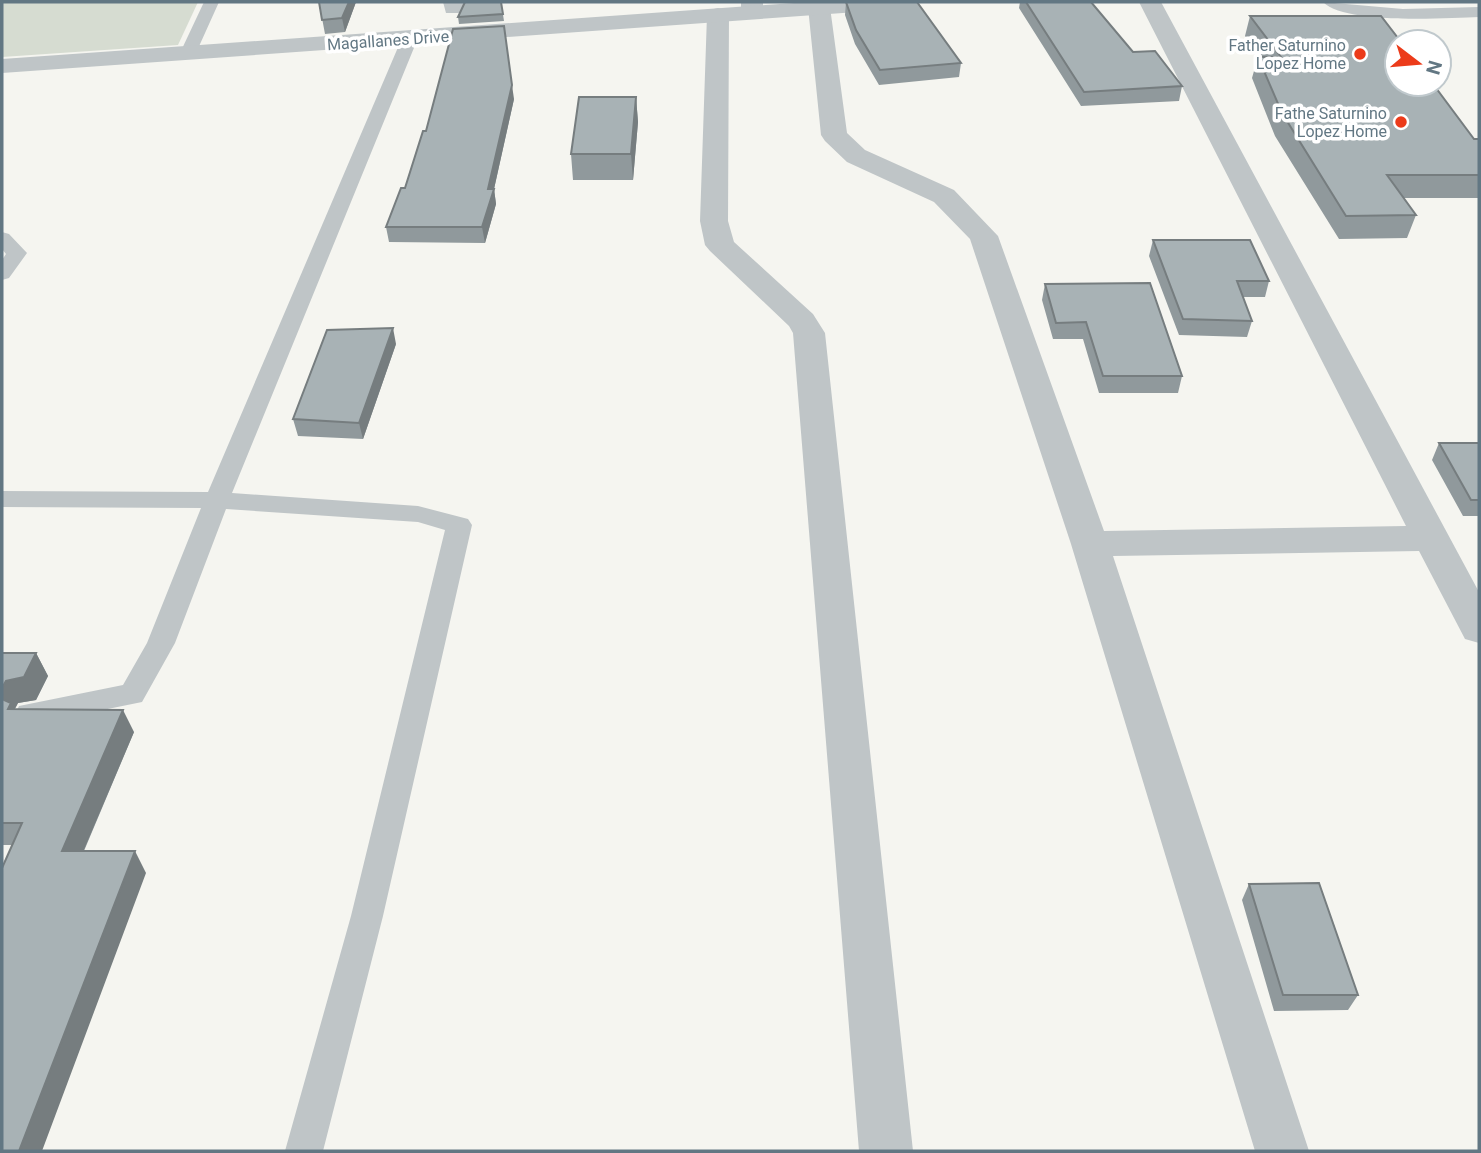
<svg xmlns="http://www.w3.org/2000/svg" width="1481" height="1153" font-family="Roboto,sans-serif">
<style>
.green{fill:#d6dcd1}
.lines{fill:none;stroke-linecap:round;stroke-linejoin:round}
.service{fill:#bfc5c7;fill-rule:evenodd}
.minor{fill:#bfc5c7;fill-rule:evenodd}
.tertiary{fill:#bfc5c7;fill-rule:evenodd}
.wall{fill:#90999c}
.shaded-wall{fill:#767d7f}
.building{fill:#a8b2b5;stroke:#767d7f;stroke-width:2}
.poi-dot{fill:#ec3b1a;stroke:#fff;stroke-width:2.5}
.labels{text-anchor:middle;stroke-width:7;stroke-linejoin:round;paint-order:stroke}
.far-street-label{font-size:16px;fill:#627783;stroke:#fff}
.far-poi-label{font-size:16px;fill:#627783;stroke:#fff;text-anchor:end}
</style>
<rect width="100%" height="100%" fill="#f5f5f0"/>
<path class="green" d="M 2,2 L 198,2 L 178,45 L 2,57 Z"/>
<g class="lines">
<path class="service" d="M 204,2 L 219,2 L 196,53 L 188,58 L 182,56 L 180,53 Z
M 1323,2 L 1403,9 L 1479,7 L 1479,17 C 1446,18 1346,25 1323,2 Z
M 410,33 L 418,38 L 232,493 L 418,506 L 468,519 L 472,525 L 383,916 L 323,1151 L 285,1151 L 351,916 L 445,530 L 418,522 L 226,509 L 175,643 L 142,702 L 29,725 L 19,722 L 15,714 L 19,706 L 123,685 L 147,643 L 201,508 L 2,507 L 2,491 L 208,492 L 402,38 Z
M 2,232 L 9,234 L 27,253 L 9,278 L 2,280 L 2,260 L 6,254 L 2,249 Z"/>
<path class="minor" d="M 443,2 L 465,2 L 462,13 L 446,13 Z
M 741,2 L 763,2 L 763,13 L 760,18 L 744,18 L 741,13 Z
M 811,2 L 827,2 L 830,7 L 847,133 L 865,150 L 954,190 L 998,236 L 1104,531 L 1406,526 L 1139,2 L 1161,2 L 1479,592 L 1479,643 L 1465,639 L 1419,551 L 1113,556 L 1309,1151 L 1255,1151 L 1071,544 L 970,239 L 934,202 L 847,162 L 825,141 L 821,135 L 808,7 Z
M 718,8 L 726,10 L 729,15 L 728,221 L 734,242 L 813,314 L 825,333 L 913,1151 L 859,1151 L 793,333 L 789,326 L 710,251 L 705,245 L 700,221 L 707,15 L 710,10 Z"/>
<path class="tertiary" d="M 808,2 L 910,2 L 907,7 L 899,9 L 2,73 L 2,59 Z"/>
</g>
<path class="wall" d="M 319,2 L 356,2 L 345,32 L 325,34 Z
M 501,2 L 504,21 L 459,24 L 458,17 Z
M 846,2 L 961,63 L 959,77 L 879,85 L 855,44 L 845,15 Z
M 1020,2 L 1091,2 L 1133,52 L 1182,86 L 1179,101 L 1081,106 L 1019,8 Z
M 1250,16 L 1474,139 L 1479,139 L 1479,198 L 1404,198 L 1416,215 L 1407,238 L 1339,239 L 1275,136 L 1252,78 L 1258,57 L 1260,57 L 1245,36 Z
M 636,97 L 638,122 L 633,180 L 573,180 L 571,154 Z
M 514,99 L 494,189 L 496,204 L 485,243 L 389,242 L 386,227 L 405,188 L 426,131 Z
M 1153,240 L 1269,281 L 1265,297 L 1243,297 L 1252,321 L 1247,337 L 1179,335 L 1149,256 Z
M 1045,284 L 1182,376 L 1178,393 L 1099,393 L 1083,339 L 1053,339 L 1042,300 Z
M 396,344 L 363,439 L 298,436 L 293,419 Z
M 1439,443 L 1479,443 L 1479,516 L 1463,516 L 1432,460 Z
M 2,653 L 36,653 L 48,676 L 36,700 L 18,703 L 15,709 L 134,732 L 84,851 L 146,873 L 12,845 L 2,845 Z
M 1249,884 L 1358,995 L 1348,1010 L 1274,1011 L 1242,900 Z"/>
<path class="shaded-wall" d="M 349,2 L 356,2 L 345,32 L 342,18 Z
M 512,85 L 514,99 L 494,189 L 496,204 L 485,243 L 482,227 L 488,189 Z
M 636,97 L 638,122 L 633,180 L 631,154 Z
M 393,328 L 396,344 L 363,439 L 359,423 Z
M 36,653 L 48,676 L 36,700 L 18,703 L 14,710 L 8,709 L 2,694 L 2,688 L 6,681 Z
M 123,710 L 134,732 L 74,873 L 62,851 Z
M 135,851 L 146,873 L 42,1151 L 19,1151 Z"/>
<path class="building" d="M 319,2 L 349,2 L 342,18 L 322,20 Z
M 465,2 L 501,2 L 503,14 L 458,17 Z
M 846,2 L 917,2 L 961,63 L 880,70 L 856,30 Z
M 1026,2 L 1091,2 L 1133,52 L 1155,51 L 1182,86 L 1084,92 Z
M 1250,16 L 1381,16 L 1401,42 L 1397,42 L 1397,84 L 1433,84 L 1474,139 L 1479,139 L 1479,175 L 1387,175 L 1416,215 L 1346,216 L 1282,113 L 1258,57 L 1281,57 Z
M 504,26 L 512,85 L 488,189 L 494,189 L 482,227 L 386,227 L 401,188 L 405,188 L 423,131 L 426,131 L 453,29 Z
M 579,97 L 636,97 L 631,154 L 571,154 Z
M 1153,240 L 1250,240 L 1269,281 L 1237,281 L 1252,321 L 1183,319 Z
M 1150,283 L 1182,376 L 1103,376 L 1086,322 L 1056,323 L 1045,284 Z
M 393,328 L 359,423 L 293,419 L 327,330 Z
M 1439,443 L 1479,443 L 1479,500 L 1471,500 Z
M 2,653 L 36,653 L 24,677 L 6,681 L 2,688 Z
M 2,694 L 4,700 L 11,703 L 8,709 L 123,710 L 62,851 L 135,851 L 19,1151 L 2,1151 L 2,868 L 22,823 L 2,823 Z
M 1319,883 L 1358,995 L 1283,995 L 1249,884 Z"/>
<g class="poi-dot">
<circle cx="1360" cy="54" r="7"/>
<circle cx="1401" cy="122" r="7"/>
</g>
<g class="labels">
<g class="far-street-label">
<text transform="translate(388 40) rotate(-4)" y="6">Magallanes Drive</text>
</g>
<g class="far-poi-label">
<text x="1346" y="51">Father Saturnino<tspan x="1346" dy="18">Lopez Home</tspan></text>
<text x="1387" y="119">Fathe Saturnino<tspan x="1387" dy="18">Lopez Home</tspan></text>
</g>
</g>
<rect width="1481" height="1153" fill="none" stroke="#627783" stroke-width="7"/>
<g transform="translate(1418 63) rotate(106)"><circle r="33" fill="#ffffff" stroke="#c0c9cd" stroke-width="2"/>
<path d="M0-5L12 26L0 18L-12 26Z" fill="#ec3b1a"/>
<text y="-10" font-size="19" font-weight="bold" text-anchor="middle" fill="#627783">N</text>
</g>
</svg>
